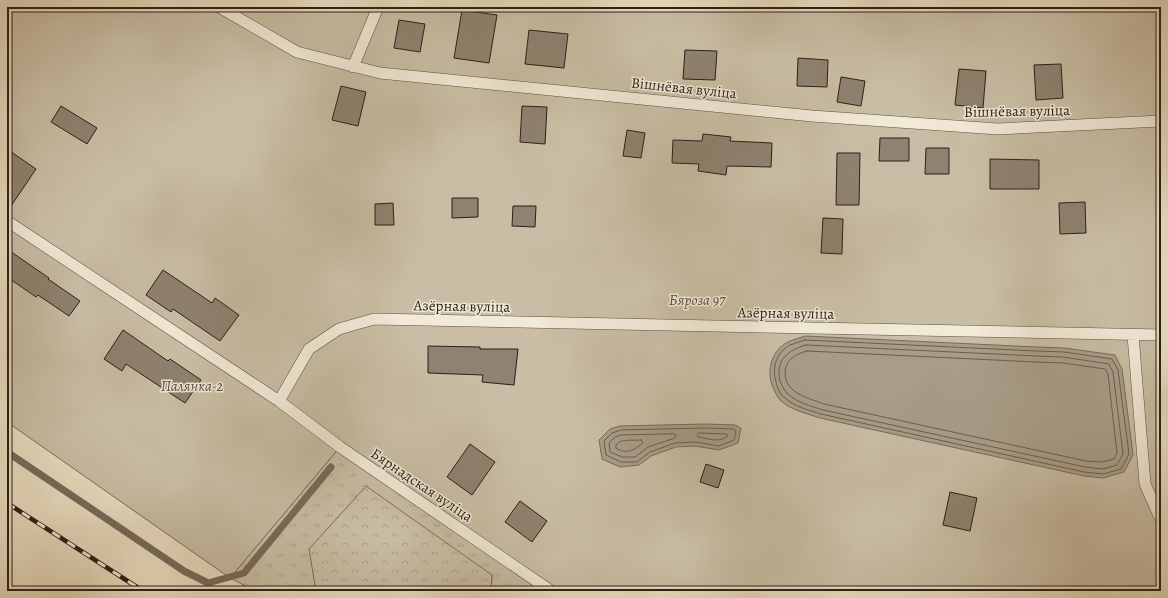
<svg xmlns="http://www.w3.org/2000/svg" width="1168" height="598" font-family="Alegreya,serif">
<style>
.grass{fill:url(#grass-tufts);stroke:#7a6e5e}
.forest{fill:url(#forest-crowns);stroke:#7a6e5e}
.garden{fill:#c9bea5;stroke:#7a6e5e}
.water{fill:#a89d88;stroke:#766b5b}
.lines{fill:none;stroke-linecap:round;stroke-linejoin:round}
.shore{stroke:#6a5e50;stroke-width:1}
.stream{stroke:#766b5b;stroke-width:7}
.building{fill:#8e8270;stroke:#2b1f18}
.service-casing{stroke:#5a4f42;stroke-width:12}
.service{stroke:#f1ead7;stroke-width:11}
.rail-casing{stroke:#2b1f18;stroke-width:4.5}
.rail{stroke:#f1ead7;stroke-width:3;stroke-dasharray:9;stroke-linecap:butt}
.labels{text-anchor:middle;stroke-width:3;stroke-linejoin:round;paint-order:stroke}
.street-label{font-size:15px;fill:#2b1f18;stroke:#f1ead7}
.park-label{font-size:15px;font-style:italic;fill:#5a4f42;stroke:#f1ead7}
</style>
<defs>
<pattern id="grass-tufts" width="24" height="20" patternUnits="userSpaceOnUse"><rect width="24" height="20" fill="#c9bea5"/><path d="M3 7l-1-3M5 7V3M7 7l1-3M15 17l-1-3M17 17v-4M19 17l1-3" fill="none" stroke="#ada38d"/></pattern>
<pattern id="forest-crowns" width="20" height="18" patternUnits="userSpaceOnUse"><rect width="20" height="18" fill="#c9bea5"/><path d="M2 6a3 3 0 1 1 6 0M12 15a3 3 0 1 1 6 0" fill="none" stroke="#ada38d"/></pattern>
</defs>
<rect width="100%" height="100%" fill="#e9dec2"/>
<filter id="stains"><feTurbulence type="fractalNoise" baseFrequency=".005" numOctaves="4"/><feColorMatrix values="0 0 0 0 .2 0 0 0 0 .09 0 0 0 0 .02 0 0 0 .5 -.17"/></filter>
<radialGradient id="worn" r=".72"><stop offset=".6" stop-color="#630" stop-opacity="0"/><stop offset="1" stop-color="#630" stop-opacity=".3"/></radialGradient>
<path class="grass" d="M 340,447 L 558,591 L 491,591 L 492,575 L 310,549 L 316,591 L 255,591 L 230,578 Z"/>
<path class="forest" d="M 366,486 L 492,575 L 491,591 L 316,591 L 309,549 Z"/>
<path class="garden" d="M 7,7 L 1161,7 L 1161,591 L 558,591 L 340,447 L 230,578 L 7,422 Z"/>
<path class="water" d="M 805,336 L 1037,347 L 1064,348 L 1115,355 L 1122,369 L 1133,455 L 1124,472 L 1103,478 L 1084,476 L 820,418 C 808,414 791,410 781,401 C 776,396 773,388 771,382 C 767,366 774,348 790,341 C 795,339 800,338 805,336 Z
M 706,424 L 735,425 L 741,428 L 738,443 L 719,450 L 695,446 L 676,447 L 651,456 L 639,465 L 620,467 L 602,459 L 599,440 L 610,429 L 620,426 Z"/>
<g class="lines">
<path class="shore" d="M 805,340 L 1036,351 L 1064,352 L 1112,359 L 1118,370 L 1129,454 L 1121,469 L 1103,474 L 1084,472 L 821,414 C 809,410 795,407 785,398 C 780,395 777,387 776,382 C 772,367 776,353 790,345 C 795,343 800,342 805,340 Z
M 806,345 L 1036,356 L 1063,357 L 1109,364 L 1113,372 L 1123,454 L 1117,465 L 1103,469 L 1085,467 L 823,410 C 811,406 798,403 788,394 C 784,391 782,385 780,381 C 775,360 788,350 806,345 Z
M 807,351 L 1036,362 L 1063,363 L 1105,369 L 1108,374 L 1117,453 L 1114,459 L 1102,462 L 1086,461 L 824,404 C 813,400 802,397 793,390 C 790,388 787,383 786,380 C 782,363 792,355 807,351 Z
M 707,428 L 734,429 L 736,431 L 734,440 L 719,446 L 696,442 L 675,443 L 650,452 L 637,462 L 621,462 L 606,455 L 604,441 L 612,433 L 621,430 Z
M 699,433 L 727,434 L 728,436 C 720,443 709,439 698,437 L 697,435 Z
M 674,434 L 676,435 L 675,438 L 648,447 L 635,457 L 622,457 L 610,452 L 609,443 L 615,437 L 621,435 Z
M 641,440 L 643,442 L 642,444 C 634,450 626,455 616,448 L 616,445 C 622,438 632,441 641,440 Z"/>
<path class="stream" d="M 7,452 L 184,571 L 208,583 L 244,573 L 331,467"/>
</g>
<path class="building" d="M 462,10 L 497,15 L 489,63 L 454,58 Z
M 399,20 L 425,24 L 420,52 L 394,48 Z
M 529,30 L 568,34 L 564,68 L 525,64 Z
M 685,50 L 717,51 L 715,80 L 683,79 Z
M 798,58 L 828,60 L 827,87 L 797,86 Z
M 1061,64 L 1063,98 L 1036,100 L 1034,65 Z
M 959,69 L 986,71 L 983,108 L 955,105 Z
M 841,77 L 865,81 L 861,106 L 837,102 Z
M 341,86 L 366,92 L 358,126 L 332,120 Z
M 61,106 L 97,128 L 87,144 L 51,122 Z
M 522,106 L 547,107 L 545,144 L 520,142 Z
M 627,130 L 645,133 L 641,158 L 623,156 Z
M 703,134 L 731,137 L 730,141 L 772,143 L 771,167 L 727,166 L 726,175 L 698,171 L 699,164 L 672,163 L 673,140 L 702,141 Z
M 880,138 L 909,138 L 909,161 L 879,161 Z
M 926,148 L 949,148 L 949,174 L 925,174 Z
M 7,149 L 36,169 L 7,212 Z
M 837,153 L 860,153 L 859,205 L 836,205 Z
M 990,159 L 1039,160 L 1039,189 L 990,189 Z
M 452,198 L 478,198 L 478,217 L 452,218 Z
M 1085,202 L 1086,233 L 1060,234 L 1059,203 Z
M 393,203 L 394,225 L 375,225 L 375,204 Z
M 513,206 L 536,206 L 535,227 L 512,226 Z
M 823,218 L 843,219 L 842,254 L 821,253 Z
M 7,249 L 49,278 L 48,279 L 80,301 L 69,316 L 38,295 L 36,297 L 7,277 Z
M 163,270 L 212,303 L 215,298 L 239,315 L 220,341 L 173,309 L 171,312 L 146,295 Z
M 123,330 L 168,361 L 170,359 L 201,380 L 185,403 L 126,364 L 122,371 L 104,359 Z
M 428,346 L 480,347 L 480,349 L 518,349 L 514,385 L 482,382 L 483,375 L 428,373 Z
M 470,444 L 495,462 L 472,495 L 447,477 Z
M 706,464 L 724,470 L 718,488 L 700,482 Z
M 950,492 L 977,498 L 970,531 L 943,525 Z
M 520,501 L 547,521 L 532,542 L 505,522 Z"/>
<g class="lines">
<g class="service-casing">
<path id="service" d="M 219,7 L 297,52 L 380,73 L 812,116 L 998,129 L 1161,121
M 353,67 L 378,7
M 7,221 L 279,401 L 340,447 L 551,591
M 1133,335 L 1145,484 L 1161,520
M 279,401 L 309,349 L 339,329 L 374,319 L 1161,335"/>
</g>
<use href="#service" class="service"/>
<g class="rail-casing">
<path id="rail" d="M 7,503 L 143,591"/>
</g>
<use href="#rail" class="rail"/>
</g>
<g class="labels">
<g class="street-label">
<text transform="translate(684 88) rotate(6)" y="5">Вішнёвая вуліца</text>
<text transform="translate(1017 111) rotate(-1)" y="5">Вішнёвая вуліца</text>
<text transform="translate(462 306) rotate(1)" y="5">Азёрная вуліца</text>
<text transform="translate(786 313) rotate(1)" y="5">Азёрная вуліца</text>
<text transform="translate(422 485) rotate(34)" y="5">Бярнадская вуліца</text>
</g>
<g class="park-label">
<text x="697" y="305">Бяроза 97</text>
<text x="192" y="391">Палянка-2</text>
</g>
</g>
<rect width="1168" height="598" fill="none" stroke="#e9dec2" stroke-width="24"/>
<rect x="8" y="8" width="1152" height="582" fill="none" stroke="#2b1f18" stroke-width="2"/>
<rect x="12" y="12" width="1144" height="574" fill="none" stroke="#2b1f18"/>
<rect width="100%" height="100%" filter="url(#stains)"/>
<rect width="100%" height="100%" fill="url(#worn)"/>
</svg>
